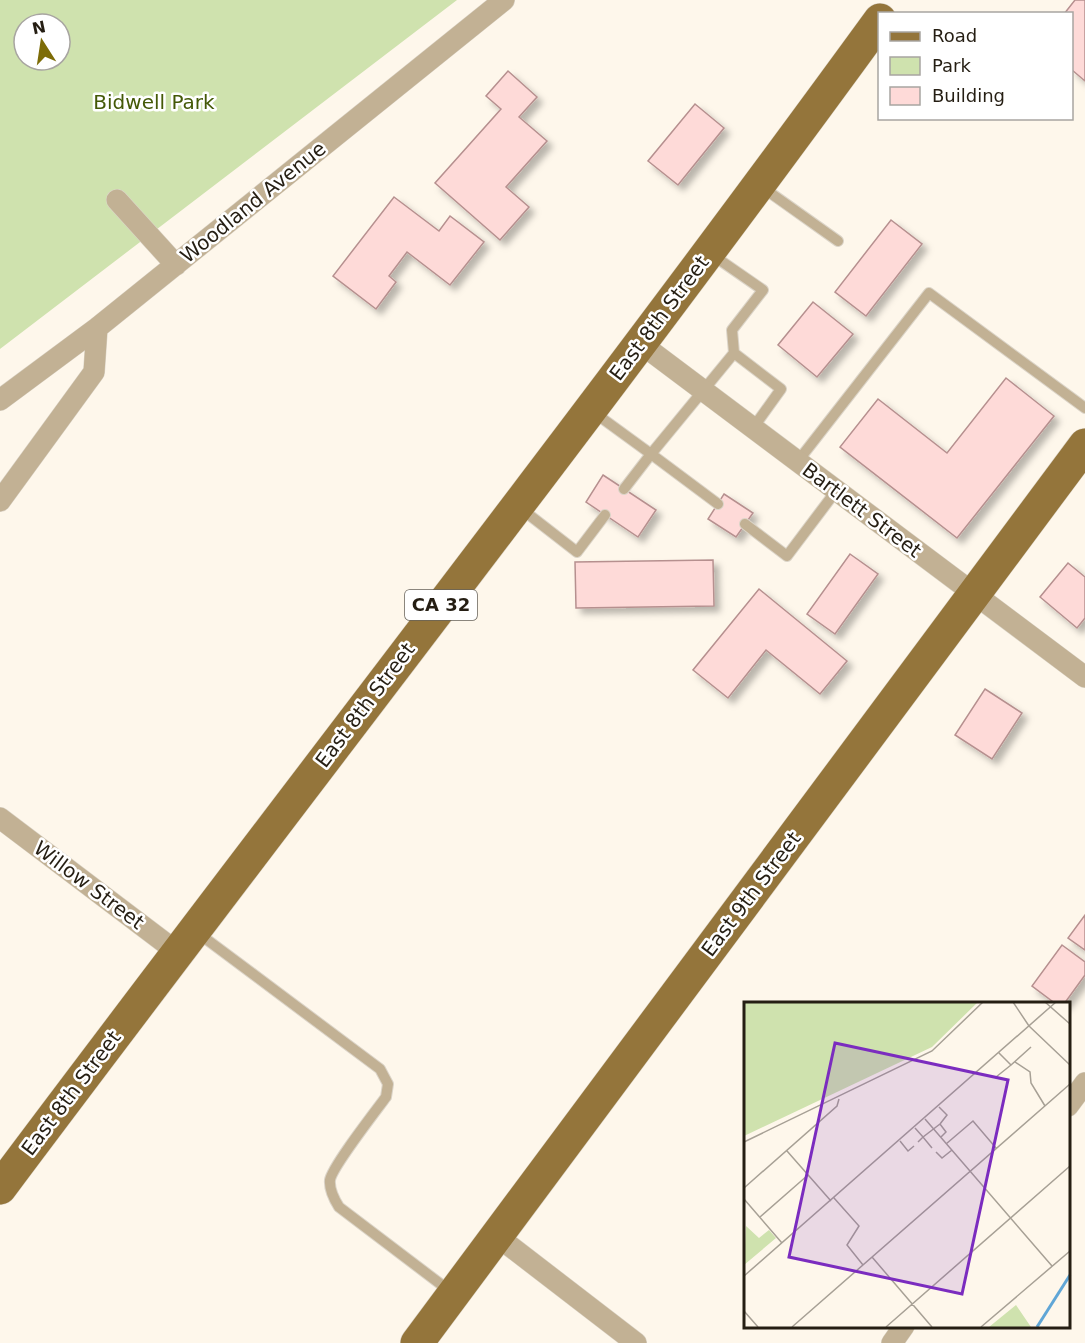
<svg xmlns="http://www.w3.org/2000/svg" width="1085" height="1343" font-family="'DejaVu Sans',sans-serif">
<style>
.green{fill:#cfe2ae;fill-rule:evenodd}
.building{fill:#fedad8;stroke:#b6908f;stroke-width:1.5;filter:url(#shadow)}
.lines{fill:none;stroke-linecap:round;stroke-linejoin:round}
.service-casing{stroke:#dbd4c8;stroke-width:12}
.minor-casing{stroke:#dbd4c8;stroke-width:22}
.primary-casing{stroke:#dbd4c8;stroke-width:34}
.service{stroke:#c2b194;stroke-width:10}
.minor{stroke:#c2b194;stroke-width:21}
.primary{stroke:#94753b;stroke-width:33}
.labels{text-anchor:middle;stroke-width:5;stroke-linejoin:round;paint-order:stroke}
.shield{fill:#fff;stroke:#66625a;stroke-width:1.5}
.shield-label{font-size:18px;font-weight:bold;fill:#251e13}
.park-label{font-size:20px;fill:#445907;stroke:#fff}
.street-label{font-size:20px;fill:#251e13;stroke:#fff}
.inset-river{fill:none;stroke:#60a6d6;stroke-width:3}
.inset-road{fill:none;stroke:#a7a095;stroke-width:1.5}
.view{fill:#7b2cbf;fill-opacity:0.15;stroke:#7b2cbf;stroke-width:3}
.inset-edge{fill:none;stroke:#251e13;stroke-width:3}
</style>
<defs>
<filter id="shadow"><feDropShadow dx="5.5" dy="5.5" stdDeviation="3" flood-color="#0004"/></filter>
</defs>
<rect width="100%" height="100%" fill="#fef7eb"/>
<path class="green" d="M 0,0 L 457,0 L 0,349 ZM 24,24 L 60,24 L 60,60 L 24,60 Z"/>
<path class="building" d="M 1075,0 L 1085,0 L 1085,81 L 1072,70 L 1072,14 L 1064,14 Z
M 508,71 L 537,97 L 519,117 L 547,141 L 506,187 L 529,207 L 500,240 L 435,183 L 501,109 L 486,96 Z
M 695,104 L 724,128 L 678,185 L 648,161 Z
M 394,197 L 439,231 L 450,216 L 484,242 L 450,285 L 407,252 L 389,276 L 396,282 L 376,309 L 333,276 Z
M 891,220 L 922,244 L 866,316 L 835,292 Z
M 813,302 L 853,334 L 817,377 L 778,345 Z
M 1006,378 L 1054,416 L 957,538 L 840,447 L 878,399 L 947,453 Z
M 603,475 L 656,510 L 638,537 L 586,502 Z
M 724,494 L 753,513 L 736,537 L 708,519 Z
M 850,554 L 878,574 L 835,634 L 807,614 Z
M 713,560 L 714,606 L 576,608 L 575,562 Z
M 1068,563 L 1085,577 L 1085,618 L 1077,628 L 1040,597 Z
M 759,589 L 847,661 L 820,694 L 766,650 L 728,698 L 693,670 Z
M 985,689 L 1022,713 L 992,759 L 955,735 Z
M 1085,915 L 1085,950 L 1068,938 Z
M 1062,945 L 1085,962 L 1085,975 L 1064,1004 L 1056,1004 L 1032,986 Z"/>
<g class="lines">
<g class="service-casing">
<path id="service" d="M 762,187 L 838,241
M 711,254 L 763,290 L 732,330 L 734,353
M 592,411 L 651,454 L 734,353 L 781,389 L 753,428
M 798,461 L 929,293 L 1085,408
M 624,489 L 651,454 L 718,504
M 519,507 L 577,552 L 605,515
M 745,524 L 787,556 L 836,491
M 198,933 L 380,1069 L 388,1084 L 386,1097 C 375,1112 332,1167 330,1180 C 329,1190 334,1199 339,1207 L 451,1292"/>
</g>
<g class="minor-casing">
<path id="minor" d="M 117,200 L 176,265
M 640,343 L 1085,677
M 0,400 L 97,328 L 504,0
M 0,501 L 94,372 L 97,328
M 0,818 L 177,952
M 1068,1106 L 1085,1083
M 497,1236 L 636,1343
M 892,1343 L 904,1326"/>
</g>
<g class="primary-casing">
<path id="primary" d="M 0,1188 C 292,798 593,414 880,20
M 417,1343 L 1085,445"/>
</g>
<use href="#service" class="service"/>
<use href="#minor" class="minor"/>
<use href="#primary" class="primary"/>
</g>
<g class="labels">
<rect class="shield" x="405" y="590" width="72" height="30" rx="4.5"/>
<g class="shield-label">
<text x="441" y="611">CA 32</text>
</g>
<g class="park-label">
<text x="154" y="109">Bidwell Park</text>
</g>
<g class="street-label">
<text transform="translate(253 202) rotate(-39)" y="7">Woodland Avenue</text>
<text transform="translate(659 318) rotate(-53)" y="7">East 8th Street</text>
<text transform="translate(862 510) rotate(37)" y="7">Bartlett Street</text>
<text transform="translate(365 705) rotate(-53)" y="7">East 8th Street</text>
<text transform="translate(89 885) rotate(37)" y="7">Willow Street</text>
<text transform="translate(751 894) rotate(-53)" y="7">East 9th Street</text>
<text transform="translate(71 1093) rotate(-53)" y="7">East 8th Street</text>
</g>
</g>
<g transform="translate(744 1002)">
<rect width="326" height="326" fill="#fef7eb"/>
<path d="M 0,0 L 234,0 L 188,45 L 0,134 ZM 2,224 L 15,236 L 25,228 L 32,236 L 0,263 ZM 272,303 L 287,325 L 245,325 Z" fill="#cfe2ae"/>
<path class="inset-river" d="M 293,325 L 326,273"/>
<path class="inset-road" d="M 269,0 L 285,24M 301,0 L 326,22M 285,24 L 326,63M 255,51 L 267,63 L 287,45M 271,60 L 286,70 L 287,81 L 301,104M 252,75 L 267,63M 195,105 L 203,113 L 196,122M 181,117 L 308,264M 171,126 L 179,135 L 196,122 L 202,130 L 197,135M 156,139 L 164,149 L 170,144M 0,140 L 188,49 L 239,0M 174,140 L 179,135 L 188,146M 202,142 L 229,119 L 252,146M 43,149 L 87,199M 192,150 L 198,156 L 208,148M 0,186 L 93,104 L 95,97M 90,196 L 115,224 L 103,243 L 119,263M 0,197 L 38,241M 16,215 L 64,173M 128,255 L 188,325M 0,274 L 312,0M 0,309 L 14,325M 48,325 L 326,82M 142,325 L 326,164M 237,325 L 326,249"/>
<path class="view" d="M 91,41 L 264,78 L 218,292 L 45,255 Z"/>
<rect width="326" height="326" class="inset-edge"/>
</g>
<rect x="878" y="12" width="195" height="108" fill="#ffffff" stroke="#a8a5a1" stroke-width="1.5"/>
<rect x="890" y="32" width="30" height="9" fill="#94753b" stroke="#a8a5a1" stroke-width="1.5"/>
<text x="932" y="42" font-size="18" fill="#251e13">Road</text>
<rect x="890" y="57" width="30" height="18" fill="#cfe2ae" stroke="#a8a5a1" stroke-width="1.5"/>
<text x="932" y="72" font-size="18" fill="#251e13">Park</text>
<rect x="890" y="87" width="30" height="18" fill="#fedad8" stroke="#a8a5a1" stroke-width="1.5"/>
<text x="932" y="102" font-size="18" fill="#251e13">Building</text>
<g transform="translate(42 42) rotate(348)"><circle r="28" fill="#ffffff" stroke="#a8a5a1" stroke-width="1.5"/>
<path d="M0-4.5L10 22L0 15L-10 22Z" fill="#7d6c07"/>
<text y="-9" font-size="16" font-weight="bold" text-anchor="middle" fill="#251e13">N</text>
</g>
</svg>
